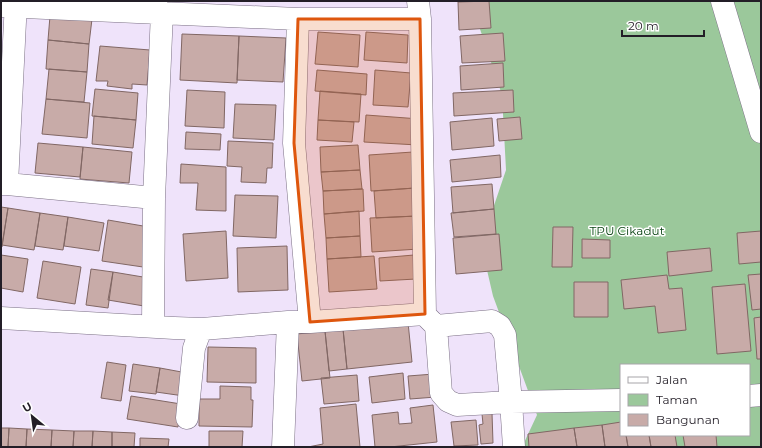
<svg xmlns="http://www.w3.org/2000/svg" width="762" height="448" font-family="Montserrat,sans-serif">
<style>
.green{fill:#9bc89b;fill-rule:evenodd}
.building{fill:#c8aba8;stroke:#816764}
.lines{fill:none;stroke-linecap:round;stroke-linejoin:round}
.minor-casing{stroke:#7b7085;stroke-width:23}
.minor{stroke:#fff;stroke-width:22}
.marked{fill:#de560d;fill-opacity:0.2;stroke:#de560d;stroke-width:3;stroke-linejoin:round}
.labels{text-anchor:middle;stroke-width:3;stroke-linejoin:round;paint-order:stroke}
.park-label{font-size:12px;fill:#094312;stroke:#fff}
</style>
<rect width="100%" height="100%" fill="#efe3fa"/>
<path class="green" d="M 464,1 L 761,1 L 761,447 L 522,447 L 537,415 L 493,296 L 481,244 L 506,170 L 502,95 L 478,23 ZM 621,365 L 749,365 L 749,435 L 621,435 Z"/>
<path class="building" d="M 489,1 L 491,28 L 459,30 L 458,2 Z
M 50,16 L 92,19 L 89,44 L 48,40 Z
M 318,32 L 360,35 L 358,67 L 315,64 Z
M 366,32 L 408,35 L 407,63 L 364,60 Z
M 503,33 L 505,61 L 462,63 L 460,36 Z
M 182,34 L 239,36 L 237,83 L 180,80 Z
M 239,36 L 286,38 L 283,82 L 237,80 Z
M 48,40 L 89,44 L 87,72 L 46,69 Z
M 100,46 L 150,50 L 147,85 L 132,84 L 132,89 L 107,86 L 108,81 L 96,81 Z
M 503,63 L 504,87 L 461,90 L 460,66 Z
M 49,69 L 87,72 L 84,102 L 46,99 Z
M 317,70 L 367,74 L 366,95 L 315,91 Z
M 375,70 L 411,73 L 408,107 L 373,105 Z
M 95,89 L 138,93 L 136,120 L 92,116 Z
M 187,90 L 225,92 L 224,128 L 185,126 Z
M 513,90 L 514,112 L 454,116 L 453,93 Z
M 320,91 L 361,94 L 359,122 L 318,120 Z
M 46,99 L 90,103 L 87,138 L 42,134 Z
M 235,104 L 276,105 L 274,140 L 233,138 Z
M 366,115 L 420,119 L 418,145 L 364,142 Z
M 94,116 L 136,120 L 133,148 L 92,144 Z
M 520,117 L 522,139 L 499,141 L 497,119 Z
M 492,118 L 494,146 L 452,150 L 450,122 Z
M 318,120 L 354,122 L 352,142 L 317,140 Z
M 186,132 L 221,134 L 220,150 L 185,149 Z
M 228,141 L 273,143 L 272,168 L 267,168 L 266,183 L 241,182 L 242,167 L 227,166 Z
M 38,143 L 83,147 L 80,177 L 35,173 Z
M 358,145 L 360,170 L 321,172 L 320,147 Z
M 83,147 L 132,152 L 129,183 L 80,179 Z
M 413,152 L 415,188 L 371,191 L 369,155 Z
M 500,155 L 501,177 L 452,182 L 450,160 Z
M 181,164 L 226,167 L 226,211 L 196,210 L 198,183 L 180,183 Z
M 360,170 L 362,189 L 323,191 L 321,172 Z
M 492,184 L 494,209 L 453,213 L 451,187 Z
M 415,188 L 417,216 L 376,218 L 374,191 Z
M 362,189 L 363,189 L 364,211 L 324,214 L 323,191 Z
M 235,195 L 278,196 L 276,238 L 233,236 Z
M 1,207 L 8,208 L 2,247 L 1,247 Z
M 8,208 L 40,213 L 34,250 L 2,245 Z
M 494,209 L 496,234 L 454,237 L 451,213 Z
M 359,211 L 360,236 L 326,238 L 324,214 Z
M 40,213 L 68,217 L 63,250 L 35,246 Z
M 417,216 L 419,249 L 372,252 L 370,218 Z
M 68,217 L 104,223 L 99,251 L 64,246 Z
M 108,220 L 149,227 L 143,267 L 102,261 Z
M 553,227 L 573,227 L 572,267 L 552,267 Z
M 226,231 L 228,278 L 186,281 L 183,234 Z
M 761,231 L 761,262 L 739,264 L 737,233 Z
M 499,234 L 502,270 L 456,274 L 453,238 Z
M 360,236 L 361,257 L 327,259 L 326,238 Z
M 582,239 L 610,240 L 610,258 L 582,258 Z
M 287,246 L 288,290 L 238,292 L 237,248 Z
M 710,248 L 712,271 L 669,276 L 667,252 Z
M 1,255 L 28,259 L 23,292 L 1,288 Z
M 414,255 L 416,279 L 380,281 L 379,258 Z
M 374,256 L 377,289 L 329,292 L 327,259 Z
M 43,261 L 81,267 L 75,304 L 37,298 Z
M 91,269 L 113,272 L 108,308 L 86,305 Z
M 113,272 L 149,278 L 144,306 L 108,300 Z
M 761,274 L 761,309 L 752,310 L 748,275 Z
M 667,275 L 669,289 L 682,288 L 686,330 L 658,333 L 655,306 L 624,309 L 621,280 Z
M 574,282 L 608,282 L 608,317 L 574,317 Z
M 745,284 L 751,351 L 717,354 L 712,287 Z
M 761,317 L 761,359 L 757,359 L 754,318 Z
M 408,322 L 412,362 L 347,369 L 343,329 Z
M 343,329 L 347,369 L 329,371 L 325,331 Z
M 325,331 L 330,378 L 302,381 L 297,334 Z
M 208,347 L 256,348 L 256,383 L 207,382 Z
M 107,362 L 126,365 L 121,401 L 101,398 Z
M 133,364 L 160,368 L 156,394 L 129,391 Z
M 160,368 L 187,373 L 184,396 L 156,392 Z
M 403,373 L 405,399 L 372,403 L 369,377 Z
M 434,374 L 436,397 L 410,399 L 408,376 Z
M 357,375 L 359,401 L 324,404 L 321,378 Z
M 220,386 L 251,387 L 251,400 L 253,400 L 252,427 L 199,426 L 199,399 L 220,399 Z
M 131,396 L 181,404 L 178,427 L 127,419 Z
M 356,404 L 360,447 L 308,447 L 323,444 L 320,408 Z
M 433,405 L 437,442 L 390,447 L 375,447 L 372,415 L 398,412 L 399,424 L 412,423 L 410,408 Z
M 492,413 L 493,443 L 481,444 L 479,425 L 483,424 L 482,414 Z
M 476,420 L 478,445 L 454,446 L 451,422 Z
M 621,422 L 621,435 L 626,435 L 628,447 L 605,447 L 602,425 Z
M 602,425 L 605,447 L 577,447 L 574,428 Z
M 1,428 L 9,428 L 8,447 L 1,447 Z
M 9,428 L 27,429 L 26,447 L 8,447 Z
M 574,428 L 577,447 L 529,447 L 528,434 Z
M 27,429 L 52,430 L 51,447 L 26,447 Z
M 52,430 L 74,431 L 73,447 L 51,447 Z
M 74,431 L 93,431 L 92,447 L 73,447 Z
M 93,431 L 112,432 L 112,447 L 92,447 Z
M 209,431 L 243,431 L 242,447 L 209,447 Z
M 112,432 L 135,433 L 134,447 L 112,447 Z
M 626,435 L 649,435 L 651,447 L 628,447 Z
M 649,435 L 675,435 L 677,447 L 651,447 Z
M 683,435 L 716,435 L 717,447 L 685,447 Z
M 140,438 L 169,439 L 168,447 L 140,447 Z"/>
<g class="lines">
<g class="minor-casing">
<path id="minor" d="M 722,1 L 761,132
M 1,6 L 298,19 L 420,19
M 298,19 L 294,143 L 310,322
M 1,184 L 7,184 L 16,1
M 7,184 L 154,198
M 426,316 L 436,326 L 492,321 L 500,326 L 505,335 L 511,402 L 514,447
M 1,318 L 174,328 L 202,329 L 288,322 L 310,322 L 425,314 L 420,19 L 418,1
M 153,326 L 154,198 L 162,12
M 436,326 L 441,393 L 448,401 L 457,405 L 511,402 L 621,400
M 749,396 L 761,395
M 187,418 L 194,348 L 198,337 L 202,329
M 283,447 L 288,322"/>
</g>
<use href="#minor" class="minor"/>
</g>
<path class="marked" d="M 298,19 L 420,19 L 425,314 L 310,322 L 294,143 Z"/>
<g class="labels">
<g class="park-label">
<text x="627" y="235">TPU Cikadut</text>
</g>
</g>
<rect width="762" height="448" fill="none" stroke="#231e27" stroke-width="4"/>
<rect x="620" y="364" width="130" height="72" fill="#ffffff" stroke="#a7a5a9"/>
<rect x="628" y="377" width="20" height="6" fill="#ffffff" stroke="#a7a5a9"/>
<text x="656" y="384" font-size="12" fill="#231e27">Jalan</text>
<rect x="628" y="394" width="20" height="12" fill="#9bc89b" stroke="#a7a5a9"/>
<text x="656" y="404" font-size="12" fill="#231e27">Taman</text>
<rect x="628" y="414" width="20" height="12" fill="#c8aba8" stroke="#a7a5a9"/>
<text x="656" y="424" font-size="12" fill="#231e27">Bangunan</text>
<g transform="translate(32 416) rotate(331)" stroke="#ffffff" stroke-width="3" paint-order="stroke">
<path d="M0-3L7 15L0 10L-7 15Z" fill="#231e27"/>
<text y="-6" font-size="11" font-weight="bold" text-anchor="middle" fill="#231e27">U</text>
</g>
<path d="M622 30v6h82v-6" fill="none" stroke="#231e27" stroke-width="2"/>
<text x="628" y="30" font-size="12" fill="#231e27" stroke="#ffffff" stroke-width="3" paint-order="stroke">20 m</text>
</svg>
